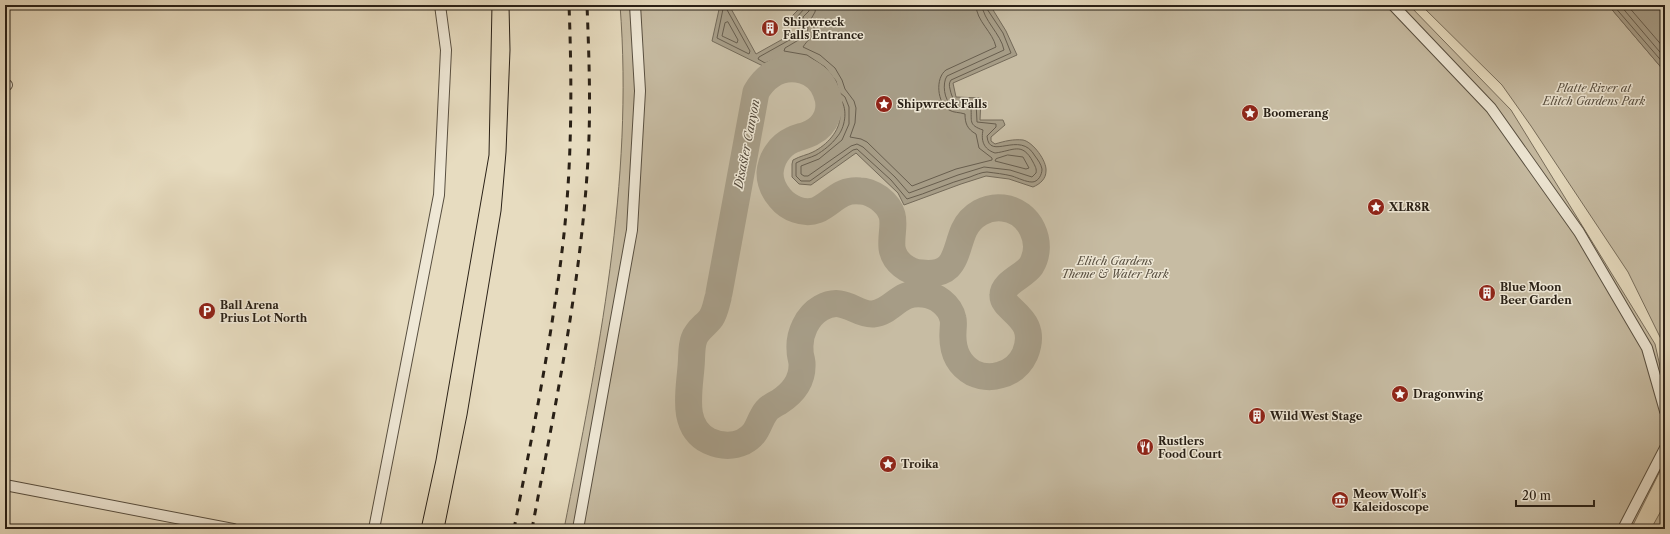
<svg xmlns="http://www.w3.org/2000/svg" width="1670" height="534" font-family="'Libre Caslon Text',serif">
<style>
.green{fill:#c7bca3;stroke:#786e5c}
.water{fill:#a69c86;stroke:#746a59}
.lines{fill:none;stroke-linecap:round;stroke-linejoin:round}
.shore{stroke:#685e4e;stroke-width:1}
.canal{stroke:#a69c86;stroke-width:27}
.service-casing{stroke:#584f40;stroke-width:12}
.service{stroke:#efe8d6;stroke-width:10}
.tram{stroke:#292016;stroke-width:1}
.rail{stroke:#292016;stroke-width:3;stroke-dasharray:7 7;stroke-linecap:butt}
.labels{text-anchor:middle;stroke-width:3;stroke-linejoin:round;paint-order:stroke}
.poi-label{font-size:11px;font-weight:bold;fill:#292016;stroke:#efe8d6;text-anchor:start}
.park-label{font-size:11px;font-style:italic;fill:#584f40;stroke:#efe8d6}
.water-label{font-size:12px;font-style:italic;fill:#554b3d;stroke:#efe8d6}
</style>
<rect width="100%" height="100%" fill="#e7dcc0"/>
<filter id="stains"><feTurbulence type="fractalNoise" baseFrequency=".005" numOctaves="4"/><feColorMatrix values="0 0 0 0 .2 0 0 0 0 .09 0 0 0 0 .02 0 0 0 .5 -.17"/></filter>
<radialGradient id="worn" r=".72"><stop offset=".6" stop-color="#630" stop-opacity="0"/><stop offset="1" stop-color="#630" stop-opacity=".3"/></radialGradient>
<path class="green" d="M 620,5 L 1409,5 L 1511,110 L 1655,344 L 1665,389 L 1665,461 L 1631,529 L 564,529 C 598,356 634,182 620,5 Z
M 1421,5 L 1608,5 L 1665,72 L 1665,350 L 1662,341 L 1628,272 L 1531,126 L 1502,85 Z
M 1665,501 L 1665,529 L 1651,529 L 1662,509 Z"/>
<path class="water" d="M 720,5 L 729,5 L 756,54 L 799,30 L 792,16 L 803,5 L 990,5 L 1006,31 L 1017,55 L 953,83 L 956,97 L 981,98 L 980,120 L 1003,120 L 1005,125 L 991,137 L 991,141 L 995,144 C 1005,141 1013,139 1023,140 C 1033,142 1047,161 1046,171 C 1046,179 1040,184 1033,187 L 1009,179 L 986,176 L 961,184 L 904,205 L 898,193 L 856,153 L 811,185 L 799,184 L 792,177 L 792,164 L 793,160 C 800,156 807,155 813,152 C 827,145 840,131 840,116 C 841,107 838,103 831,98 C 830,94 830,89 828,85 C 817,60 786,56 765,67 L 712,41 Z
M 1608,5 L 1665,5 L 1665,72 Z"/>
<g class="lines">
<path class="shore" d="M 805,5 L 804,9 L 797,17 L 803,28 L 802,33 L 759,57 L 758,59 L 765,63 C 789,52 817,58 831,82 C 833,86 833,90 834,94 C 836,97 839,97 841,100 C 848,110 845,128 837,137 C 832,144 823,151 816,155 C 810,158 803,159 796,163 L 796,176 L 801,181 L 810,181 L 853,150 L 857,149 L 891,180 L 907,199 C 928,193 948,183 970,177 C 975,175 982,172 987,172 C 995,173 1004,174 1012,176 C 1018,178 1026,182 1032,182 C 1038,182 1042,175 1042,169 C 1041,164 1038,160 1035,156 C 1020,129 989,162 987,136 L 996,127 L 996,124 L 977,122 L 976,102 C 960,101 954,108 950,89 C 949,85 949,83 951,80 L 1011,53 L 1003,33 L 987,9 L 987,5
M 810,5 L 809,11 L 803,17 L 808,28 L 807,35 L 785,48 L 784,51 L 807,55 L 825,67 L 836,81 L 839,92 L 845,97 L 849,107 L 849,124 L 842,140 L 819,159 L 801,166 L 801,174 L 804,176 L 808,176 L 851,146 L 857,144 L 863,147 L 895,177 L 909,193 L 958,175 L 984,167 L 1010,170 L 1032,177 L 1036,173 C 1037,169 1035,166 1033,162 C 1022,141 1013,151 995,153 C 983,149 981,140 983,130 C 968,125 972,121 971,108 C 965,106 957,108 952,105 C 944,101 942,83 947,76 L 1004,50 C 1001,34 983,20 982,5
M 816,5 L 815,12 L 811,19 C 819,38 811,34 803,47 L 820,55 L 835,68 L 842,80 L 845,89 L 854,101 L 856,108 L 855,123 L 850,137 L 861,139 L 867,142 L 912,186 L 956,169 L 992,160 L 992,158 L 979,148 L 976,134 C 967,129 965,123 965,114 C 959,112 954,113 949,110 C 937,103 935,78 946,70 L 996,47 C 993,32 976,21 976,5
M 1613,5 L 1665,65
M 1620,5 L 1665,58
M 1627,5 L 1665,49
M 726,8 L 750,51 L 749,54 L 717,38 L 723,9 Z
M 728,22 L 738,40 L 737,43 L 722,36 L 725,23 Z
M 1008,155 L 1023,157 L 1029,168 L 1026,169 L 995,161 L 996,159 Z"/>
<path class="canal" d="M 718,298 C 716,305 715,312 711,318 C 706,325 697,330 694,339 C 691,347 692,358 691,367 C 689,393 681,427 709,441 C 720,446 732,447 743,442 C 760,433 757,422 767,410 C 770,407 775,404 779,402 C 793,393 803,381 802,363 C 801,355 800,357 800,349 C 799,334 807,316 821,308 C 844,295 855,315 873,314 C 893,312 898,291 923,294 C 936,295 950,305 953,319 C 954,323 953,328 953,332 C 952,349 957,364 973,373 C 982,377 991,378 1000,375 C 1012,372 1020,365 1025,354 C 1040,317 1002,311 1003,295 C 1003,283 1024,276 1031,266 C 1045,243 1030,211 1003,208 C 987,206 971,215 964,230 C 954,253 957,277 921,273 C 908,272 894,262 892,248 C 890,228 901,215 879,198 C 873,194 867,191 860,191 C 839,189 833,203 817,210 C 804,215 788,208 780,198 C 774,191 770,182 770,173 C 771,159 779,146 792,140 C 798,137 805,136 811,133 C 827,125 833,108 826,92 C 822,81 813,73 802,70 C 781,65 766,75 756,92 L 719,293"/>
<g class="service-casing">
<path id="service" d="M 1393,5 L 1491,108 L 1579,232 L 1647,348 L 1665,411
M 5,85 L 7,85
M 5,485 L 233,529
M 374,529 L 439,195 L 446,50 L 440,5
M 578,529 L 632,230 L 640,91 L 635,5
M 1623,529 L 1665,448"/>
</g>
<use href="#service" class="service"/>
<path class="tram" d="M 421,529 L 436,460 L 489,155 L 492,5
M 444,529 L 467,415 L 501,211 L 506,152 L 510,50 L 509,5"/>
<path class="rail" d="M 514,529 C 533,431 553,333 564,234 C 572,158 572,82 569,5
M 532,529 C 555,406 581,284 588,159 C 591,108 589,56 587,5"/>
</g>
<defs>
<g id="building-disc" transform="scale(0.9)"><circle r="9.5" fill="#8f2418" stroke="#efe8d6"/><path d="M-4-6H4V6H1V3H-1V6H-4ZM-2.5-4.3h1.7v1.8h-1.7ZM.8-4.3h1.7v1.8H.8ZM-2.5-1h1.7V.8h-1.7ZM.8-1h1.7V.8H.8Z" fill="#fff"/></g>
<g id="sight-disc" transform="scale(0.9)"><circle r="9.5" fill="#8f2418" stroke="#efe8d6"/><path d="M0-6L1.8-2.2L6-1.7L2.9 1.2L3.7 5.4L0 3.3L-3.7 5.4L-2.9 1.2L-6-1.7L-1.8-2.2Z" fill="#fff"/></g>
<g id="parking-disc" transform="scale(0.9)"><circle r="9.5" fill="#8f2418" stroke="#efe8d6"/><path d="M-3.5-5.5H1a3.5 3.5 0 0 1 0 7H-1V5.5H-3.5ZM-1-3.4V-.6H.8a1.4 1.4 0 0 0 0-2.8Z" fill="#fff"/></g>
<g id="restaurant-disc" transform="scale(0.9)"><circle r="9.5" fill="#8f2418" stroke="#efe8d6"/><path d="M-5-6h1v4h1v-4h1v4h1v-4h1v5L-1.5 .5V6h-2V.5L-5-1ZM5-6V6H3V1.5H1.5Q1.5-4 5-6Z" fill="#fff"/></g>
<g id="museum-disc" transform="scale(0.9)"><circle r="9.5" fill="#8f2418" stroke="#efe8d6"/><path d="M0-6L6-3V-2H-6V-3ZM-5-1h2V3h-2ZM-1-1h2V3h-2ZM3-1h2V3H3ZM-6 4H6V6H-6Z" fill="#fff"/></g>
</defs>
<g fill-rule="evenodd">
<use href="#building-disc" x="770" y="28"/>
<use href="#sight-disc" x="884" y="104"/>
<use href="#sight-disc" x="1250" y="113"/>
<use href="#sight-disc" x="1376" y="207"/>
<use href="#building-disc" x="1487" y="293"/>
<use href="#parking-disc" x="207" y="311"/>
<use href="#sight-disc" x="1400" y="394"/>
<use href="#building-disc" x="1257" y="416"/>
<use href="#restaurant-disc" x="1145" y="447"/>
<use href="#sight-disc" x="888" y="464"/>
<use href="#museum-disc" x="1340" y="500"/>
</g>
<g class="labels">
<g class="poi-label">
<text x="783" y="26">Shipwreck<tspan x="783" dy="13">Falls Entrance</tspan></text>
<text x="897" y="108">Shipwreck Falls</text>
<text x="1263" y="117">Boomerang</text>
<text x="1389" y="211">XLR8R</text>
<text x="1500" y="291">Blue Moon<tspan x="1500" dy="13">Beer Garden</tspan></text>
<text x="220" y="309">Ball Arena<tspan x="220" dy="13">Prius Lot North</tspan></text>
<text x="1413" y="398">Dragonwing</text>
<text x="1270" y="420">Wild West Stage</text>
<text x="1158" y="445">Rustlers<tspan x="1158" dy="13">Food Court</tspan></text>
<text x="901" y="468">Troika</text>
<text x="1353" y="498">Meow Wolf's<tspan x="1353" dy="13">Kaleidoscope</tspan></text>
</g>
<g class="park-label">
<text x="1594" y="92">Platte River at<tspan x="1594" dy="13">Elitch Gardens Park</tspan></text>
<text x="1115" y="265">Elitch Gardens<tspan x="1115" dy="13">Theme &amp; Water Park</tspan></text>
</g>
<g class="water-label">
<text transform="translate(747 144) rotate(-79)" y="4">Disaster Canyon</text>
</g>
</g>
<rect width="1670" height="534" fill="none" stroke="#e7dcc0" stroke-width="20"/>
<rect x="6" y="6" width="1658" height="522" fill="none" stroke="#292016" stroke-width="2"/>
<rect x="10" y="10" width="1650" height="514" fill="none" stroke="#292016"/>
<path d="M1516 500v6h78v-6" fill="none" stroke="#292016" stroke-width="2"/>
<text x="1522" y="500" font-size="12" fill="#292016" stroke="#efe8d6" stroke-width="3" paint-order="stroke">20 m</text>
<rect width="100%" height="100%" filter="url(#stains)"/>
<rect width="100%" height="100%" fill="url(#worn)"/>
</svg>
